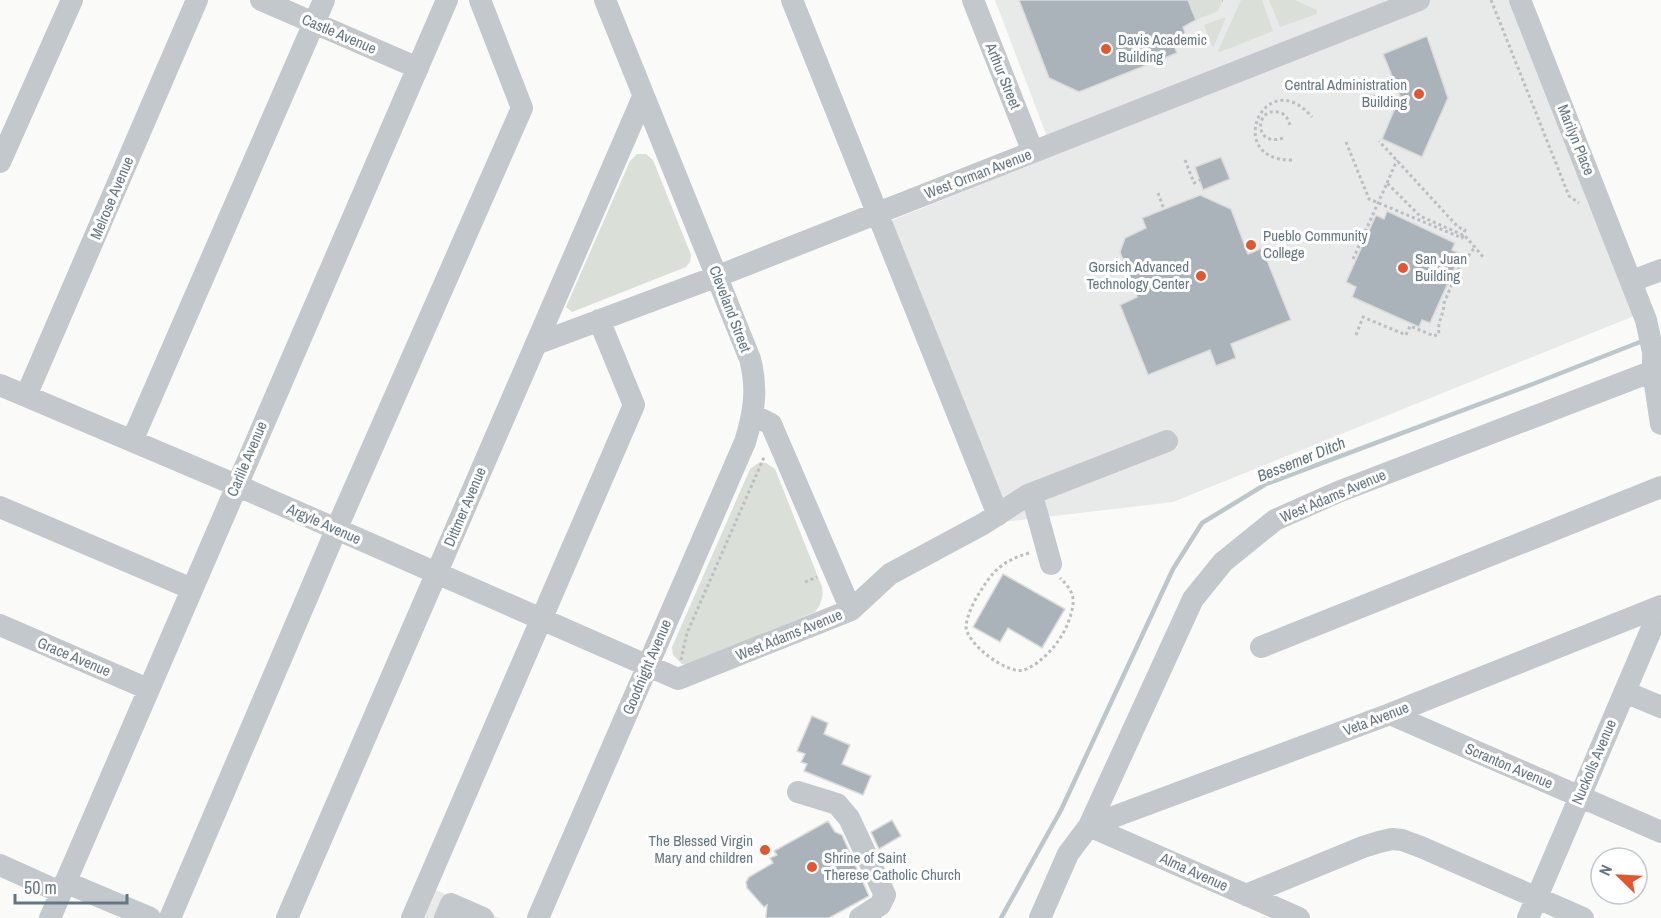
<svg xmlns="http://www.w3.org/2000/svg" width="1661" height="918" font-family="'Archivo Narrow',sans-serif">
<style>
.built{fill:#e8e9e9}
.green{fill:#dadfd7}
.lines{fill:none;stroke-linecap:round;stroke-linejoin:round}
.stream{stroke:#bbc7cb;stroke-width:4.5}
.building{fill:#aab3b9;stroke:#dcdcda;stroke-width:1.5}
.path{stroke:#bbbfc2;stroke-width:3;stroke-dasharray:3 3;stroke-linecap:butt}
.minor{stroke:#c3c8cc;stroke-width:22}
.poi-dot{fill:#e4572e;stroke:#fff;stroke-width:2}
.labels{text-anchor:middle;stroke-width:6;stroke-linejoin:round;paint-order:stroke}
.street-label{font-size:15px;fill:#657683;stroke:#fff}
.poi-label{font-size:15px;fill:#657683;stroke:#fff;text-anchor:start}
.water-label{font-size:16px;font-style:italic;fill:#60757c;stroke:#fff}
</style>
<rect width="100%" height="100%" fill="#fafaf8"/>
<path class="built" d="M 995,0 L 1512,0 L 1634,316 L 1173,502 L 1004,522 L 886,223 L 1041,160 L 1052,150 Z
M 431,888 L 500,918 L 418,918 Z"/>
<path class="green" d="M 1188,0 L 1223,0 L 1218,11 L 1196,20 Z
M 1241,0 L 1262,0 L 1273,31 L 1220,52 L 1218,51 Z
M 1269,0 L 1295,0 L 1317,10 L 1317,14 L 1280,27 Z
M 1226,17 L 1213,48 L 1204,25 Z
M 637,154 L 646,154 L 653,160 L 691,255 L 690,262 L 686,267 L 572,312 L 566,307 L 630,161 Z
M 760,462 L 766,463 L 775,469 L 822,587 C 824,597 821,604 815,612 L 688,665 L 682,664 L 673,655 L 672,647 L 750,469 Z"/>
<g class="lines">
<path class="stream" d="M 1001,918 L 1061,810 L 1173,569 L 1202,523 L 1266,484 L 1533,384 L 1645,340"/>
</g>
<path class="building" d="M 1019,0 L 1188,0 L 1196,20 L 1183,27 L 1185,32 L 1181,43 L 1174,45 L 1177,53 L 1079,92 L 1049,78 Z
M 1427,36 L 1448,98 L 1422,157 L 1382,139 L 1400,96 L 1383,54 Z
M 1221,157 L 1230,179 L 1203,190 L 1195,167 Z
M 1200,195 L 1231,209 L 1248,254 L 1262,248 L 1291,320 L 1231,344 L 1236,358 L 1216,366 L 1210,350 L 1148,375 L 1120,305 L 1137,297 L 1120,252 L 1125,238 L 1146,228 L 1142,218 Z
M 1387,211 L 1455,243 L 1452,250 L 1461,254 L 1430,323 L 1422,320 L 1419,327 L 1352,297 L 1356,287 L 1346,282 L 1376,215 L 1384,219 Z
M 1003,574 L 1065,609 L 1042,648 L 1008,628 L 1000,642 L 973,627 Z
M 812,716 L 828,723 L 824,734 L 850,745 L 842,764 L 871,776 L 863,795 L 804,771 L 807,764 L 801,762 L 805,754 L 797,751 Z
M 892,820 L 901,836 L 879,849 L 871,832 Z
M 828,821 L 835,832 L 842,835 L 869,896 L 829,918 L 766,918 L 767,905 L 764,907 L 747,888 L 746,882 L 749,877 L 773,863 L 770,858 L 777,855 L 774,851 Z"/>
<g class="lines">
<path class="path" d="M 1222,0 L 1223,0
M 1491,0 L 1569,196 L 1579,203
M 1362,98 L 1371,96 L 1392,97
M 1283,138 C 1253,148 1255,107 1278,112 C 1285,113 1288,119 1290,125
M 1346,142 L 1369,199 L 1462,238 L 1463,235 L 1466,237 L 1484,258
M 1185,160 L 1194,183 L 1200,180
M 1292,160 C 1222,161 1265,62 1312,117
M 1387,183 L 1397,160
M 1158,193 L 1164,209
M 1353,259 L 1387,183 L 1420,216 L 1463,235 L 1465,230 L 1458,227 L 1379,141
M 1356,335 L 1363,317 L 1406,335 L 1410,326 L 1434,336 L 1439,334 C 1437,321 1444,315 1444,303 L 1458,270 L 1475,247
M 1029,553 C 1003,561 994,569 980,592 C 974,601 967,615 966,626 C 966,644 1008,675 1024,670 C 1043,663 1061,641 1068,623 C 1075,603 1077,594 1060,578
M 805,582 L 817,577
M 681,660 L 687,633 L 765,455"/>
<path class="minor" d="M 261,0 L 418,68
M 792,0 L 998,515
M 973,0 L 1033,152
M 1520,0 L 1646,320 L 1653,352 L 1653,371 L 1661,424
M 0,162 L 72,0
M 1632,281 L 1661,270
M 536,344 L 718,276 L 1419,0
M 0,385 L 236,485 L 678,679 L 851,610 L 890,574 L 983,524 L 1028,495 L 1167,441
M 26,396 L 197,0
M 753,415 L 771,424 L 851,610
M 132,441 L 324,0
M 1028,495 L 1035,506 L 1051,564
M 0,507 L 192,589
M 0,625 L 148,689
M 1261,647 L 1661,487
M 1625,692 L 1661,707
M 1390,714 L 1661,832
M 798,792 L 837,804 L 849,818 L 885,895 L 880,905 L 860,918
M 1089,826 L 1390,714 L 1661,606
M 1089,826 L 1299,918
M 0,865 L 60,892
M 65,882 L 150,918
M 1246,895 L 1363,847 L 1379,842 L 1392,839 L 1402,840 L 1421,847 L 1583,918
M 50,918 L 447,0
M 170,918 L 336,530 L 522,108 L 480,0
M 287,918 L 643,97
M 412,918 L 634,405 L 599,320
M 445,918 L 451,904 L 483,918
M 538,918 L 745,442 C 754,413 758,389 750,359 L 605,0
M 1040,918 L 1068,854 L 1089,826 L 1193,599 L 1223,562 L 1275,520 L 1338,492 L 1661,368
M 1528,918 L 1661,607"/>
</g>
<g class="poi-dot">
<circle cx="1106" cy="49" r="6"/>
<circle cx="1419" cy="94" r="6"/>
<circle cx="1251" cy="245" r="6"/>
<circle cx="1403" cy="268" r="6"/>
<circle cx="1201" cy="276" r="6"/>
<circle cx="765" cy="850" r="6"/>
<circle cx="812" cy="867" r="6"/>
</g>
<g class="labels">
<g class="street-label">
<text transform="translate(339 34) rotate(23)" y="5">Castle Avenue</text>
<text transform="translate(1003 76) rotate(68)" y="5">Arthur Street</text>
<text transform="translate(1576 140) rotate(68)" y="5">Marilyn Place</text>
<text transform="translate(978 174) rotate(-21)" y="5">West Orman Avenue</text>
<text transform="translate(112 198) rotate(-67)" y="5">Melrose Avenue</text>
<text transform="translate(730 309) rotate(69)" y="5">Cleveland Street</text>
<text transform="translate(247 459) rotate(-67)" y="5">Carlile Avenue</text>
<text transform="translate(1333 496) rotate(-23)" y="5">West Adams Avenue</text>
<text transform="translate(465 507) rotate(-67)" y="5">Dittmer Avenue</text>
<text transform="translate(324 524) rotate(24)" y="5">Argyle Avenue</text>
<text transform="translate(789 635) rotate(-22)" y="5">West Adams Avenue</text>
<text transform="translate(74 657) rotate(23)" y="5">Grace Avenue</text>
<text transform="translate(647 667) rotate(-67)" y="5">Goodnight Avenue</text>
<text transform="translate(1376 719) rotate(-21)" y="5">Veta Avenue</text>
<text transform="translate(1594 762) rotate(-67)" y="5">Nuckolls Avenue</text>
<text transform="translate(1509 766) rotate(23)" y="5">Scranton Avenue</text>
<text transform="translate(1194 872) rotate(24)" y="5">Alma Avenue</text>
</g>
<g class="poi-label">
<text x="1118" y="45">Davis Academic<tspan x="1118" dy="17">Building</tspan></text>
<text x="1407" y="90" text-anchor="end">Central Administration<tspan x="1407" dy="17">Building</tspan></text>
<text x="1263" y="241">Pueblo Community<tspan x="1263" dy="17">College</tspan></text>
<text x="1415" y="264">San Juan<tspan x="1415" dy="17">Building</tspan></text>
<text x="1189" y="272" text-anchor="end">Gorsich Advanced<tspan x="1189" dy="17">Technology Center</tspan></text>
<text x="753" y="846" text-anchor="end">The Blessed Virgin<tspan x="753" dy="17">Mary and children</tspan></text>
<text x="824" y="863">Shrine of Saint<tspan x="824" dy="17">Therese Catholic Church</tspan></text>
</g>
<g class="water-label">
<text transform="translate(1301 459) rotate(-22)" y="6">Bessemer Ditch</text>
</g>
</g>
<g transform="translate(1619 876) rotate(294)"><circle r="28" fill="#ffffff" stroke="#c1c8cd" stroke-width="1.5"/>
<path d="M0-4.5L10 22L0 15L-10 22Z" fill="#e4572e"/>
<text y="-9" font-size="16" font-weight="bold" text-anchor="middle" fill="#657683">N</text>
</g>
<path d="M15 894v9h112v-9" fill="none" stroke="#657683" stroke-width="3"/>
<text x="24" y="894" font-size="18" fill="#657683" stroke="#ffffff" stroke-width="4.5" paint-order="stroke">50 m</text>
</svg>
